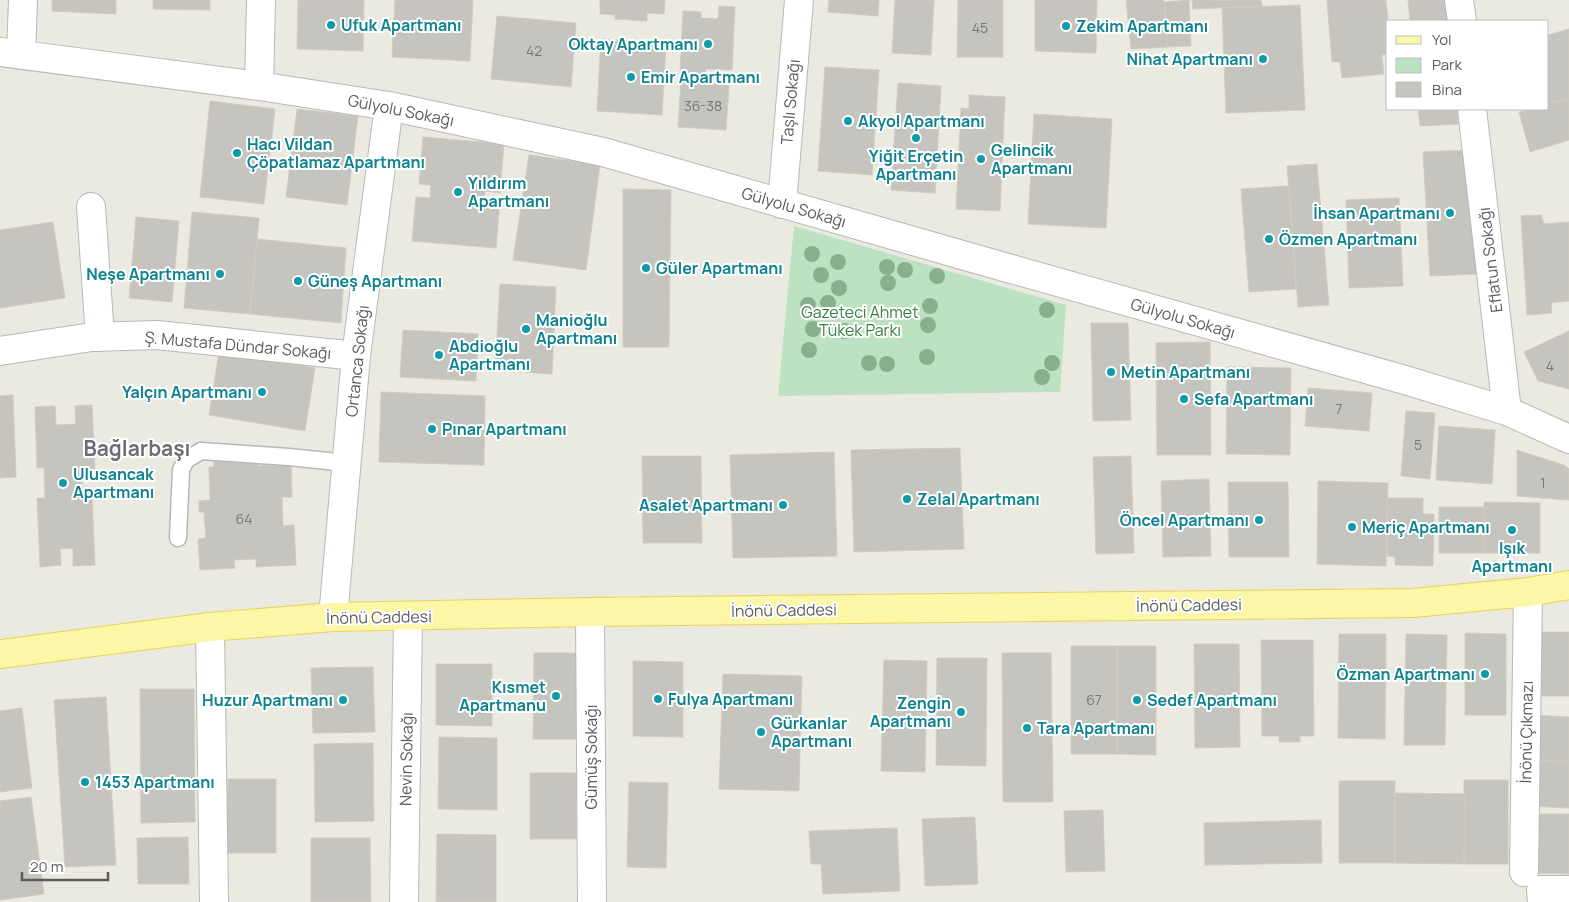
<svg xmlns="http://www.w3.org/2000/svg" width="1569" height="902" font-family="Manrope,sans-serif">
<style>
.green{fill:#bde2c2}
.building{fill:#c6c4be;stroke:#d0ccbf}
.lines{fill:none;stroke-linecap:round;stroke-linejoin:round}
.service-casing{stroke:#b6b8bd;stroke-width:19}
.minor-casing{stroke:#b6b8bd;stroke-width:30}
.primary-casing{stroke:#ead35b;stroke-width:30}
.service{stroke:#fff;stroke-width:16}
.minor{stroke:#fff;stroke-width:28}
.primary{stroke:#fbf7a6;stroke-width:28}
.tree{fill:#89b08a}
.culture-dot{fill:#0f9aa8;stroke:#fff;stroke-width:2}
.labels{text-anchor:middle;stroke-width:4;stroke-linejoin:round;paint-order:stroke}
.number-label{font-size:14px;fill:#747678}
.culture-label{font-size:16px;font-weight:bold;fill:#0d838f;stroke:#fff;text-anchor:start}
.street-label{font-size:16px;fill:#595c61;stroke:#fff}
.park-label{font-size:16px;fill:#388144;stroke:#fff}
.district-label{font-size:21px;font-weight:bold;fill:#6a6d73;stroke:#fff}
</style>
<rect width="100%" height="100%" fill="#ebeae0"/>
<path class="green" d="M 794,226 L 1066,305 L 1060,392 L 778,396 Z"/>
<path class="building" d="M 52,0 L 116,0 L 116,14 L 52,11 Z
M 153,0 L 210,0 L 210,10 L 153,9 Z
M 298,0 L 364,0 L 363,51 L 297,49 Z
M 395,0 L 473,0 L 470,61 L 392,57 Z
M 600,0 L 665,0 L 664,14 L 647,13 L 647,21 L 615,19 L 615,15 L 600,14 Z
M 829,0 L 879,0 L 878,16 L 828,12 Z
M 895,0 L 934,0 L 931,55 L 892,53 Z
M 958,0 L 1003,0 L 1003,57 L 957,57 Z
M 1035,0 L 1097,0 L 1096,53 L 1035,51 Z
M 1126,0 L 1164,0 L 1167,47 L 1131,49 Z
M 1189,0 L 1191,46 L 1167,47 L 1164,2 Z
M 1192,0 L 1261,0 L 1262,6 L 1193,9 Z
M 1327,0 L 1386,0 L 1388,21 L 1388,54 L 1382,55 L 1384,74 L 1342,78 L 1340,62 L 1332,62 Z
M 1408,0 L 1446,0 L 1448,21 L 1410,21 Z
M 1300,5 L 1305,110 L 1226,113 L 1222,8 Z
M 719,6 L 735,7 L 732,70 L 706,69 L 705,76 L 680,74 L 683,11 L 701,12 L 701,18 L 718,19 Z
M 497,16 L 576,23 L 571,87 L 491,79 Z
M 1569,29 L 1569,98 L 1548,104 L 1548,35 Z
M 601,39 L 666,43 L 662,115 L 597,111 Z
M 825,67 L 879,70 L 872,175 L 818,171 Z
M 681,82 L 729,85 L 726,130 L 678,127 Z
M 898,83 L 941,86 L 935,193 L 891,190 Z
M 969,95 L 1005,97 L 1000,211 L 956,209 L 961,108 L 969,109 Z
M 1569,98 L 1569,140 L 1530,152 L 1519,112 L 1532,109 L 1548,109 L 1548,104 Z
M 210,101 L 275,109 L 264,204 L 200,197 Z
M 297,109 L 358,116 L 347,205 L 286,197 Z
M 1418,109 L 1457,109 L 1458,124 L 1420,126 Z
M 1034,114 L 1112,119 L 1106,228 L 1028,224 Z
M 423,137 L 504,144 L 500,193 L 485,191 L 484,199 L 500,200 L 496,248 L 412,241 L 416,197 L 430,198 L 431,185 L 419,184 Z
M 1469,150 L 1477,274 L 1430,276 L 1423,152 Z
M 529,155 L 600,165 L 586,270 L 513,260 Z
M 1317,164 L 1329,305 L 1298,307 L 1287,166 Z
M 1289,186 L 1296,289 L 1249,292 L 1241,189 Z
M 623,189 L 671,190 L 669,347 L 623,347 Z
M 1399,198 L 1403,286 L 1349,288 L 1346,200 Z
M 192,212 L 259,218 L 250,314 L 184,308 Z
M 1541,215 L 1544,224 L 1569,222 L 1569,301 L 1551,303 L 1552,313 L 1527,315 L 1521,216 Z
M 136,217 L 179,221 L 172,302 L 129,298 Z
M 53,222 L 65,298 L 0,308 L 0,230 Z
M 257,239 L 346,248 L 341,323 L 250,314 Z
M 500,284 L 556,287 L 552,374 L 495,370 Z
M 1091,323 L 1128,323 L 1131,420 L 1093,421 Z
M 403,330 L 478,334 L 476,381 L 400,377 Z
M 1569,331 L 1569,389 L 1538,381 L 1524,352 Z
M 1210,342 L 1211,455 L 1157,455 L 1156,343 Z
M 219,352 L 315,368 L 305,431 L 209,415 Z
M 1227,367 L 1291,368 L 1290,455 L 1226,454 Z
M 1308,388 L 1372,393 L 1369,431 L 1305,426 Z
M 381,392 L 485,396 L 484,465 L 379,462 Z
M 13,395 L 16,477 L 0,478 L 0,396 Z
M 92,405 L 95,469 L 89,470 L 90,479 L 82,479 L 82,487 L 87,487 L 88,497 L 92,497 L 95,565 L 73,566 L 73,548 L 60,549 L 61,565 L 40,567 L 37,498 L 45,498 L 44,468 L 37,468 L 35,407 L 55,406 L 56,425 L 76,424 L 75,406 Z
M 1406,411 L 1435,413 L 1430,479 L 1401,476 Z
M 1439,426 L 1495,430 L 1492,484 L 1436,480 Z
M 960,448 L 964,549 L 854,552 L 851,450 Z
M 1517,450 L 1564,465 L 1569,469 L 1569,500 L 1517,496 Z
M 834,452 L 837,556 L 733,558 L 730,455 Z
M 642,456 L 701,456 L 702,543 L 643,543 Z
M 1131,456 L 1134,553 L 1096,554 L 1093,457 Z
M 258,459 L 258,466 L 291,464 L 292,497 L 282,497 L 283,526 L 294,525 L 296,565 L 256,567 L 256,559 L 234,560 L 235,568 L 200,570 L 198,539 L 206,538 L 204,512 L 199,512 L 199,501 L 210,500 L 209,467 L 214,467 L 214,461 Z
M 1209,479 L 1211,556 L 1163,557 L 1161,481 Z
M 1318,481 L 1388,483 L 1386,566 L 1317,564 Z
M 1228,482 L 1288,482 L 1289,557 L 1229,557 Z
M 1388,498 L 1423,498 L 1423,514 L 1434,514 L 1433,566 L 1395,565 L 1395,557 L 1387,556 Z
M 1484,502 L 1540,503 L 1540,553 L 1484,553 Z
M 1439,507 L 1484,507 L 1484,553 L 1439,553 Z
M 1535,632 L 1569,632 L 1569,696 L 1535,696 Z
M 1465,633 L 1506,634 L 1506,715 L 1465,715 Z
M 1339,634 L 1386,634 L 1385,739 L 1338,738 Z
M 1406,634 L 1447,635 L 1445,745 L 1404,745 Z
M 1261,640 L 1313,640 L 1314,736 L 1300,736 L 1300,742 L 1279,742 L 1279,736 L 1262,736 Z
M 1194,644 L 1239,644 L 1240,747 L 1195,748 Z
M 1071,646 L 1117,646 L 1117,754 L 1071,754 Z
M 1117,646 L 1156,646 L 1156,755 L 1117,754 Z
M 534,653 L 580,653 L 579,739 L 533,739 Z
M 1002,653 L 1051,653 L 1053,802 L 1003,802 Z
M 937,658 L 987,658 L 986,766 L 936,765 Z
M 884,660 L 927,661 L 925,772 L 881,771 Z
M 633,661 L 683,662 L 683,737 L 633,736 Z
M 436,664 L 492,664 L 492,726 L 436,725 Z
M 373,667 L 375,732 L 313,733 L 311,668 Z
M 723,674 L 802,676 L 799,791 L 719,789 Z
M 140,689 L 194,689 L 195,822 L 141,823 Z
M 106,697 L 116,865 L 65,867 L 54,700 Z
M 22,708 L 32,788 L 0,792 L 0,711 Z
M 1533,715 L 1569,717 L 1569,762 L 1532,760 Z
M 439,737 L 497,738 L 497,810 L 438,809 Z
M 373,743 L 374,821 L 315,822 L 314,744 Z
M 1532,760 L 1569,762 L 1569,808 L 1529,806 Z
M 530,773 L 576,773 L 576,839 L 530,839 Z
M 228,779 L 276,779 L 276,853 L 227,853 Z
M 1464,780 L 1508,780 L 1508,864 L 1464,864 Z
M 1339,781 L 1395,781 L 1395,863 L 1339,863 Z
M 629,782 L 668,783 L 666,868 L 627,867 Z
M 1395,793 L 1465,794 L 1464,864 L 1395,863 Z
M 31,797 L 44,894 L 0,900 L 0,801 Z
M 1103,810 L 1105,871 L 1066,872 L 1064,811 Z
M 1532,814 L 1569,814 L 1569,874 L 1532,873 Z
M 975,817 L 978,884 L 925,886 L 922,819 Z
M 1321,820 L 1322,863 L 1205,865 L 1204,823 Z
M 897,828 L 900,891 L 823,894 L 821,864 L 811,864 L 809,831 Z
M 437,834 L 496,835 L 496,902 L 436,902 Z
M 188,837 L 189,884 L 138,884 L 137,838 Z
M 311,838 L 370,838 L 371,902 L 311,902 Z"/>
<g class="lines">
<g class="service-casing">
<path id="service" d="M 178,538 L 181,470 L 186,460 L 201,451 L 289,457 L 347,463"/>
</g>
<g class="minor-casing">
<path id="minor" d="M 1459,0 L 1462,21
M 0,52 L 259,86 L 389,106 L 603,152 L 976,259 L 1405,380 L 1507,411 L 1569,439
M 21,55 L 23,0
M 259,86 L 261,0
M 1472,109 L 1507,411
M 782,204 L 799,0
M 91,207 L 100,337
M 0,351 L 92,337 L 157,335 L 356,356
M 590,612 L 592,902
M 333,617 L 356,356 L 389,106
M 210,627 L 214,902
M 1524,872 L 1528,592
M 404,902 L 408,616
M 1542,902 L 1541,890 L 1569,890"/>
</g>
<g class="primary-casing">
<path id="primary" d="M 0,654 L 210,627 L 333,617 L 590,612 L 1413,603 L 1528,592 L 1569,585"/>
</g>
<use href="#service" class="service"/>
<use href="#minor" class="minor"/>
<use href="#primary" class="primary"/>
</g>
<g class="tree">
<circle cx="812" cy="254" r="8"/>
<circle cx="838" cy="262" r="8"/>
<circle cx="887" cy="267" r="8"/>
<circle cx="905" cy="270" r="8"/>
<circle cx="821" cy="275" r="8"/>
<circle cx="937" cy="276" r="8"/>
<circle cx="888" cy="283" r="8"/>
<circle cx="839" cy="288" r="8"/>
<circle cx="828" cy="303" r="8"/>
<circle cx="808" cy="305" r="8"/>
<circle cx="930" cy="306" r="8"/>
<circle cx="1047" cy="310" r="8"/>
<circle cx="928" cy="325" r="8"/>
<circle cx="813" cy="329" r="8"/>
<circle cx="844" cy="331" r="8"/>
<circle cx="809" cy="350" r="8"/>
<circle cx="927" cy="357" r="8"/>
<circle cx="869" cy="363" r="8"/>
<circle cx="1052" cy="363" r="8"/>
<circle cx="887" cy="364" r="8"/>
<circle cx="1042" cy="377" r="8"/>
</g>
<g class="culture-dot">
<circle cx="331" cy="25" r="5"/>
<circle cx="1066" cy="26" r="5"/>
<circle cx="708" cy="44" r="5"/>
<circle cx="1263" cy="59" r="5"/>
<circle cx="631" cy="77" r="5"/>
<circle cx="848" cy="121" r="5"/>
<circle cx="916" cy="138" r="5"/>
<circle cx="237" cy="153" r="5"/>
<circle cx="981" cy="159" r="5"/>
<circle cx="458" cy="192" r="5"/>
<circle cx="1450" cy="213" r="5"/>
<circle cx="1269" cy="239" r="5"/>
<circle cx="646" cy="268" r="5"/>
<circle cx="220" cy="274" r="5"/>
<circle cx="298" cy="281" r="5"/>
<circle cx="526" cy="329" r="5"/>
<circle cx="439" cy="355" r="5"/>
<circle cx="1111" cy="372" r="5"/>
<circle cx="262" cy="392" r="5"/>
<circle cx="1184" cy="399" r="5"/>
<circle cx="432" cy="429" r="5"/>
<circle cx="63" cy="483" r="5"/>
<circle cx="907" cy="499" r="5"/>
<circle cx="783" cy="505" r="5"/>
<circle cx="1259" cy="520" r="5"/>
<circle cx="1352" cy="527" r="5"/>
<circle cx="1512" cy="530" r="5"/>
<circle cx="1485" cy="674" r="5"/>
<circle cx="556" cy="696" r="5"/>
<circle cx="658" cy="699" r="5"/>
<circle cx="343" cy="700" r="5"/>
<circle cx="1137" cy="700" r="5"/>
<circle cx="961" cy="712" r="5"/>
<circle cx="1027" cy="728" r="5"/>
<circle cx="761" cy="732" r="5"/>
<circle cx="85" cy="782" r="5"/>
</g>
<g class="labels">
<g class="number-label">
<text x="980" y="33">45</text>
<text x="534" y="56">42</text>
<text x="703" y="111">36-38</text>
<text x="1550" y="371">4</text>
<text x="1339" y="414">7</text>
<text x="1418" y="450">5</text>
<text x="1543" y="488">1</text>
<text x="244" y="524">64</text>
<text x="1094" y="705">67</text>
</g>
<g class="culture-label">
<text x="341" y="31">Ufuk Apartmanı</text>
<text x="1076" y="32">Zekim Apartmanı</text>
<text x="698" y="50" text-anchor="end">Oktay Apartmanı</text>
<text x="1253" y="65" text-anchor="end">Nihat Apartmanı</text>
<text x="641" y="83">Emir Apartmanı</text>
<text x="858" y="127">Akyol Apartmanı</text>
<text x="247" y="150">Hacı Vildan<tspan x="247" dy="18">Çöpatlamaz Apartmanı</tspan></text>
<text x="991" y="156">Gelincik<tspan x="991" dy="18">Apartmanı</tspan></text>
<text x="916" y="162" text-anchor="middle">Yiğit Erçetin<tspan x="916" dy="18">Apartmanı</tspan></text>
<text x="468" y="189">Yıldırım<tspan x="468" dy="18">Apartmanı</tspan></text>
<text x="1440" y="219" text-anchor="end">İhsan Apartmanı</text>
<text x="1279" y="245">Özmen Apartmanı</text>
<text x="656" y="274">Güler Apartmanı</text>
<text x="210" y="280" text-anchor="end">Neşe Apartmanı</text>
<text x="308" y="287">Güneş Apartmanı</text>
<text x="536" y="326">Manioğlu<tspan x="536" dy="18">Apartmanı</tspan></text>
<text x="449" y="352">Abdioğlu<tspan x="449" dy="18">Apartmanı</tspan></text>
<text x="1121" y="378">Metin Apartmanı</text>
<text x="252" y="398" text-anchor="end">Yalçın Apartmanı</text>
<text x="1194" y="405">Sefa Apartmanı</text>
<text x="442" y="435">Pınar Apartmanı</text>
<text x="73" y="480">Ulusancak<tspan x="73" dy="18">Apartmanı</tspan></text>
<text x="917" y="505">Zelal Apartmanı</text>
<text x="773" y="511" text-anchor="end">Asalet Apartmanı</text>
<text x="1249" y="526" text-anchor="end">Öncel Apartmanı</text>
<text x="1362" y="533">Meriç Apartmanı</text>
<text x="1512" y="554" text-anchor="middle">Işık<tspan x="1512" dy="18">Apartmanı</tspan></text>
<text x="1475" y="680" text-anchor="end">Özman Apartmanı</text>
<text x="546" y="693" text-anchor="end">Kısmet<tspan x="546" dy="18">Apartmanu</tspan></text>
<text x="668" y="705">Fulya Apartmanı</text>
<text x="333" y="706" text-anchor="end">Huzur Apartmanı</text>
<text x="1147" y="706">Sedef Apartmanı</text>
<text x="951" y="709" text-anchor="end">Zengin<tspan x="951" dy="18">Apartmanı</tspan></text>
<text x="771" y="729">Gürkanlar<tspan x="771" dy="18">Apartmanı</tspan></text>
<text x="1037" y="734">Tara Apartmanı</text>
<text x="95" y="788">1453 Apartmanı</text>
</g>
<g class="street-label">
<text transform="translate(790 102) rotate(-85)" y="6">Taşlı Sokağı</text>
<text transform="translate(401 110) rotate(11)" y="6">Gülyolu Sokağı</text>
<text transform="translate(794 207) rotate(16)" y="6">Gülyolu Sokağı</text>
<text transform="translate(1490 260) rotate(-97)" y="6">Eflatun Sokağı</text>
<text transform="translate(1183 318) rotate(16)" y="6">Gülyolu Sokağı</text>
<text transform="translate(238 345) rotate(5)" y="6">Ş. Mustafa Dündar Sokağı</text>
<text transform="translate(357 361) rotate(-84)" y="6">Ortanca Sokağı</text>
<text transform="translate(1189 605) rotate(-1)" y="6">İnönü Caddesi</text>
<text transform="translate(784 610) rotate(-1)" y="6">İnönü Caddesi</text>
<text transform="translate(379 617) rotate(-1)" y="6">İnönü Caddesi</text>
<text transform="translate(1526 732) rotate(-89)" y="6">İnönü Çıkmazı</text>
<text transform="translate(591 757) rotate(-90)" y="6">Gümüş Sokağı</text>
<text transform="translate(406 759) rotate(-89)" y="6">Nevin Sokağı</text>
</g>
<g class="park-label">
<text x="860" y="318">Gazeteci Ahmet<tspan x="860" dy="18">Tükek Parkı</tspan></text>
</g>
<g class="district-label">
<text x="137" y="456">Bağlarbaşı</text>
</g>
</g>
<rect x="1386" y="20" width="162" height="90" fill="#ffffff" stroke="#bdbec0"/>
<rect x="1396" y="36" width="25" height="8" fill="#fbf7a6" stroke="#bdbec0"/>
<text x="1432" y="45" font-size="15" fill="#595c61">Yol</text>
<rect x="1396" y="58" width="25" height="15" fill="#bde2c2" stroke="#bdbec0"/>
<text x="1432" y="70" font-size="15" fill="#595c61">Park</text>
<rect x="1396" y="82" width="25" height="15" fill="#c6c4be" stroke="#bdbec0"/>
<text x="1432" y="95" font-size="15" fill="#595c61">Bina</text>
<path d="M22 872v8h86v-8" fill="none" stroke="#595c61" stroke-width="2.5"/>
<text x="30" y="872" font-size="15" fill="#595c61" stroke="#ffffff" stroke-width="4" paint-order="stroke">20 m</text>
</svg>
